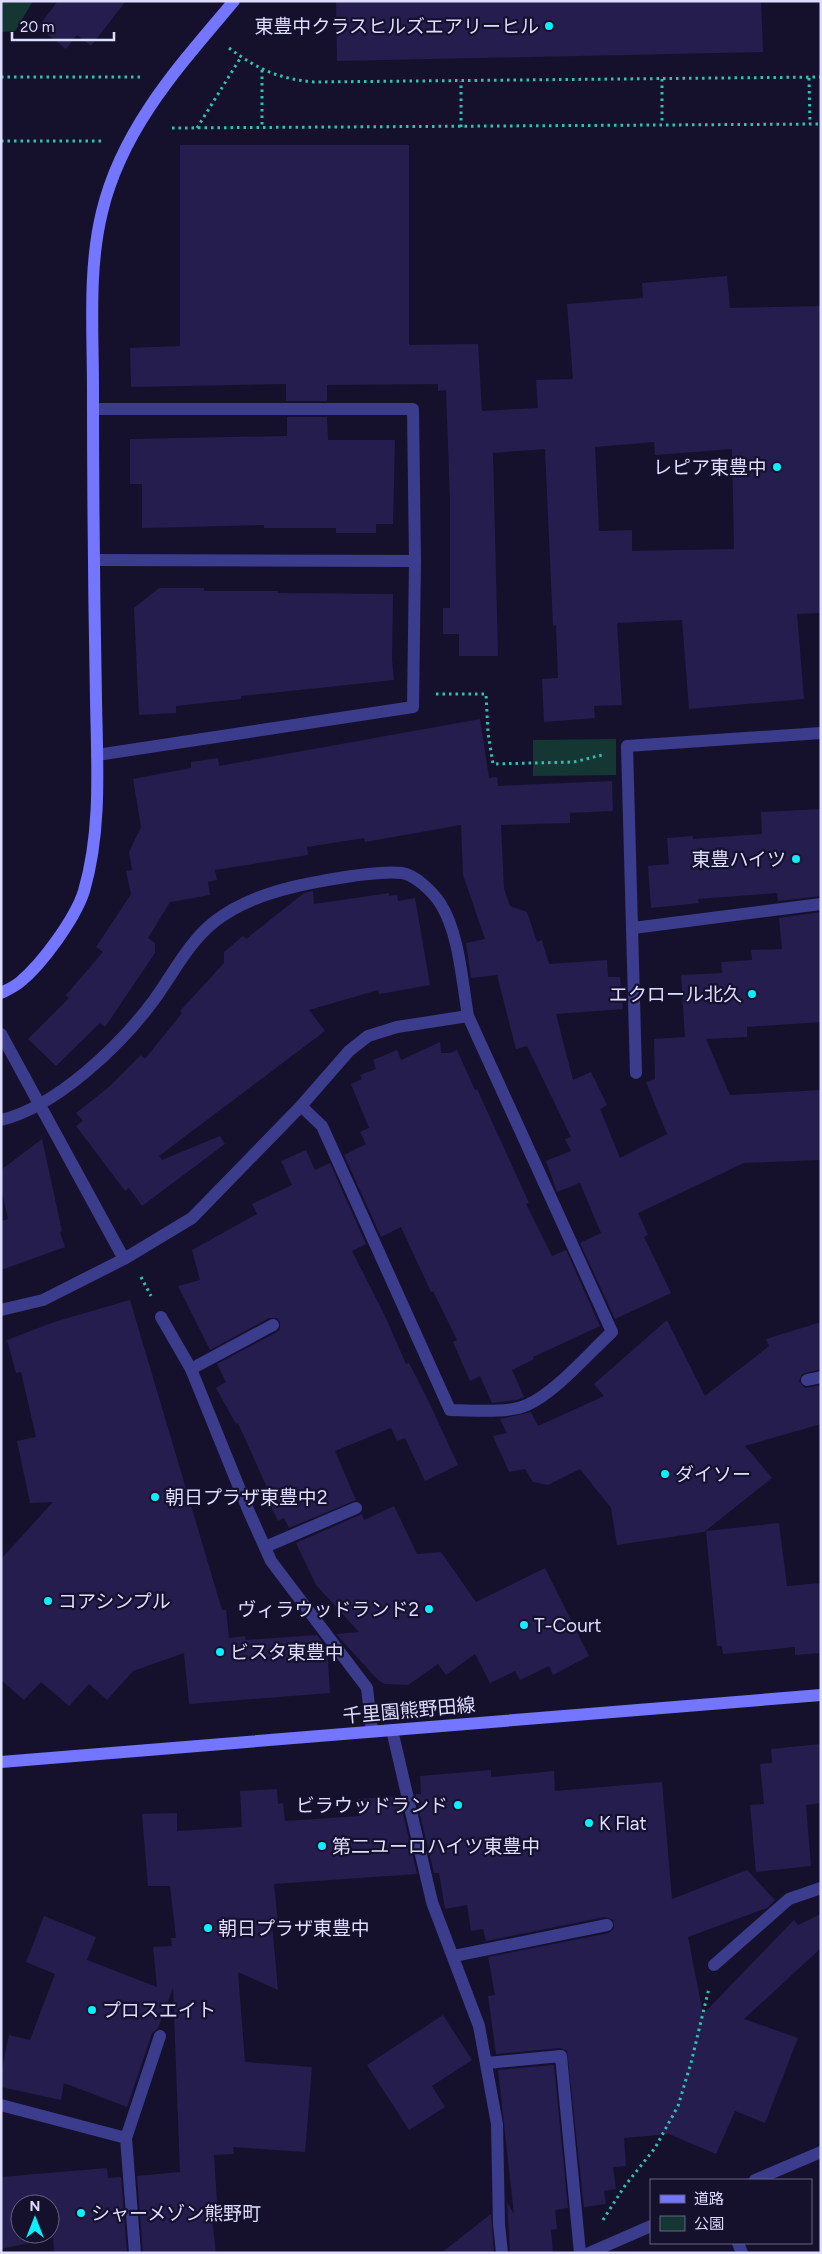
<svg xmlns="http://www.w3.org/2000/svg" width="822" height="2254" font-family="Figtree,'Noto Sans JP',sans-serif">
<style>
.green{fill:#143734}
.building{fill:#251d4e;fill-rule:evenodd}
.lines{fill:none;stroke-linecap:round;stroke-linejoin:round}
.path{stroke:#2fc1b2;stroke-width:3;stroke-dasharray:2.5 4;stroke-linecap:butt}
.lane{stroke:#3c3c8c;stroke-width:12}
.street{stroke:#3c3c8c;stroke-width:12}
.secondary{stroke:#7476ff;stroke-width:12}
.poi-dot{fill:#09f0ff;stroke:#15112d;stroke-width:2}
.labels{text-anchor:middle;stroke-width:4.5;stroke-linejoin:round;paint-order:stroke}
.poi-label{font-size:19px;fill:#dfddff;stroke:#15112d;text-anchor:start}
.street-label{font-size:19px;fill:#dfddff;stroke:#15112d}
</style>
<rect width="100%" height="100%" fill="#15112d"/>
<path class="green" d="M 1,1 L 33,1 L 15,31 L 1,32 Z
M 616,739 L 616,775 L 533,776 L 533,740 Z"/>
<path class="building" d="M 58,1 L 126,1 L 91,46 L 77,35 L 66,49 L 38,27 Z
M 336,1 L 761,1 L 763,52 L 337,61 Z
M 180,145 L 409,145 L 409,345 L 478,344 L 482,411 L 538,408 L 536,380 L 573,379 L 567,304 L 643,298 L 642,283 L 727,276 L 730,308 L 821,306 L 821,613 L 797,614 L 804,699 L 689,709 L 682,620 L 617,623 L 622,705 L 594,706 L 595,718 L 544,722 L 542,679 L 558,678 L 556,625 L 553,626 L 545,449 L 493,453 L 498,656 L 459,656 L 459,634 L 443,634 L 443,608 L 450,608 L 450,502 L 446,390 L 438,391 L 438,384 L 327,385 L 327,401 L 286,401 L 286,384 L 131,387 L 130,348 L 180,346 ZM 654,442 L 655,455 L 732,449 L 734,549 L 632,551 L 632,530 L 599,531 L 595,447 Z
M 287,417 L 327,417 L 328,440 L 395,440 L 393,524 L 376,524 L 376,533 L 336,533 L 336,528 L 264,528 L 264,525 L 142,528 L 142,484 L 130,484 L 130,439 L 287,436 Z
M 159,588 L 204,588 L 204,591 L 278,591 L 278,593 L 393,594 L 392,660 L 394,680 L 241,696 L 241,699 L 176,706 L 176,713 L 139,715 L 134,608 Z
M 480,719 L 489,778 L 497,777 L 498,786 L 612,781 L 613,811 L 570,813 L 570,823 L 501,825 L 504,889 L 510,906 L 527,912 L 537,942 L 542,940 L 549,964 L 607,960 L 608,977 L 620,977 L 623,1009 L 556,1014 L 573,1080 L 591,1072 L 607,1105 L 600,1109 L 620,1158 L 667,1134 L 646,1082 L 655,1079 L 654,1039 L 685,1037 L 681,975 L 722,973 L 721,962 L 752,960 L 751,950 L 782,949 L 779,918 L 821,912 L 821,1022 L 747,1027 L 747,1037 L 706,1039 L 730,1095 L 821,1090 L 821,1160 L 744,1163 L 638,1213 L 648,1235 L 644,1237 L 671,1293 L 615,1319 L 580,1243 L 601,1233 L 580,1183 L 557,1192 L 546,1161 L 571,1151 L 565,1139 L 571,1137 L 527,1046 L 516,1049 L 497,975 L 471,978 L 466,943 L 485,939 L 463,875 L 461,825 L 365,842 L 364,838 L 307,847 L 308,855 L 215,870 L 217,880 L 208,882 L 210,895 L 170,902 L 148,938 L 155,943 L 155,953 L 105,1027 L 100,1023 L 56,1066 L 28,1039 L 69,998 L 66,995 L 103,952 L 96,947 L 131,894 L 126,871 L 132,870 L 129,852 L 141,827 L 133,779 L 191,768 L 191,762 L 218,758 L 219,766 Z
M 821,809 L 821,896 L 778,901 L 777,893 L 698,899 L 699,903 L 651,908 L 648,866 L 669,864 L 667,838 L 693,836 L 693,839 L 762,834 L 761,812 Z
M 313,891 L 314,904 L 389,893 L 389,896 L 397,895 L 398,901 L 415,898 L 430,985 L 379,994 L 378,990 L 309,1010 L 325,1031 L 159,1156 L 162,1160 L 220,1136 L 225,1144 L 142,1206 L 129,1188 L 125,1191 L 76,1126 L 83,1121 L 76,1113 L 109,1087 L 141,1055 L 145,1059 L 182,1013 L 180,1011 L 224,963 L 224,952 L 243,936 L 246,939 L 304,893 Z
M 440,1042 L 441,1053 L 450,1053 L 457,1050 L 475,1090 L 477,1089 L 529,1203 L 526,1204 L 552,1256 L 566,1250 L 600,1326 L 533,1357 L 534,1359 L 512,1370 L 524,1397 L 517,1400 L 492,1403 L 480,1376 L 470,1381 L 453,1342 L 457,1340 L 433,1291 L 431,1292 L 401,1227 L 381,1237 L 344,1155 L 366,1144 L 360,1132 L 369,1128 L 351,1084 L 362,1079 L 360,1075 L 376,1069 L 373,1060 L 397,1050 L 401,1060 Z
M 42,1139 L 62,1231 L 60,1232 L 65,1247 L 1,1270 L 1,1221 L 8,1219 L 1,1187 L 1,1170 Z
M 306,1150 L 315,1170 L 330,1163 L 366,1244 L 352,1251 L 384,1314 L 406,1364 L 409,1363 L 428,1400 L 458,1465 L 425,1481 L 405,1438 L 397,1441 L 391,1428 L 335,1451 L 356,1500 L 289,1528 L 284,1518 L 278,1521 L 265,1494 L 269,1492 L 238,1423 L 236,1424 L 216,1388 L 226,1382 L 217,1364 L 277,1332 L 280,1329 L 280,1322 L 277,1318 L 269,1318 L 210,1350 L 178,1286 L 200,1280 L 192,1250 L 257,1214 L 252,1204 L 292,1185 L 281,1161 Z
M 130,1300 L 222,1610 L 226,1610 L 229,1638 L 245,1636 L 246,1640 L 317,1635 L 327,1649 L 330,1693 L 189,1704 L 184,1653 L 133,1671 L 107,1700 L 89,1684 L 69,1706 L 41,1682 L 24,1700 L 1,1680 L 1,1559 L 53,1502 L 30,1503 L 17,1441 L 36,1437 L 21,1372 L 16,1373 L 7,1340 L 54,1322 Z
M 667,1320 L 705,1396 L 769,1346 L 766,1339 L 821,1322 L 821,1369 L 802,1374 L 799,1381 L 805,1388 L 821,1385 L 821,1424 L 745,1446 L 772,1478 L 704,1532 L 617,1545 L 611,1508 L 580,1469 L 548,1485 L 533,1482 L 525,1469 L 509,1472 L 493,1436 L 507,1433 L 500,1419 L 531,1412 L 538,1426 L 604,1396 L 594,1384 Z
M 394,1506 L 417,1554 L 441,1552 L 476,1602 L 545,1568 L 589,1656 L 553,1675 L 549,1666 L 520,1680 L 515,1671 L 490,1683 L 475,1654 L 446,1675 L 438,1664 L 408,1685 L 385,1684 L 378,1680 L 336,1634 L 359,1632 L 316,1585 L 296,1543 L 362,1514 L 364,1520 Z
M 779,1523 L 787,1586 L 821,1583 L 821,1653 L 795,1655 L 795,1647 L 723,1654 L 722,1646 L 717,1646 L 706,1531 Z
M 821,1744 L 821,1803 L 806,1805 L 811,1866 L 756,1872 L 750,1805 L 764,1804 L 760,1764 L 772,1763 L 771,1749 Z
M 491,1770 L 491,1777 L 554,1771 L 555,1791 L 662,1782 L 672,1899 L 747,1870 L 775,1900 L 767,1908 L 688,1937 L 703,2014 L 794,1920 L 798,1925 L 821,1914 L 821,1948 L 744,2019 L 798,2038 L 765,2123 L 735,2111 L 716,2154 L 669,2134 L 624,2138 L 626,2166 L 613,2167 L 616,2189 L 604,2191 L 606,2204 L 584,2207 L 567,2051 L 560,2048 L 496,2054 L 488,1996 L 495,1995 L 488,1957 L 609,1933 L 614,1928 L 613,1920 L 605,1917 L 486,1941 L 483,1929 L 471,1931 L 467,1905 L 445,1909 L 439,1873 L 434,1873 L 415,1794 L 421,1794 L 420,1776 Z
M 277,1789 L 278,1804 L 283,1803 L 285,1821 L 359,1816 L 358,1799 L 399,1796 L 417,1874 L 274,1884 L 278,1923 L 272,1924 L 278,1990 L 238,1972 L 245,2062 L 312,2067 L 305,2152 L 233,2147 L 234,2154 L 214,2155 L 218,2218 L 212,2219 L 216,2253 L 143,2253 L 137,2176 L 180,2172 L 173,1988 L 158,2028 L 152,2033 L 127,2107 L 64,2083 L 61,2100 L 1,2087 L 1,2073 L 9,2035 L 30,2040 L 55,1974 L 26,1962 L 44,1916 L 96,1937 L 87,1960 L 157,1987 L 153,1947 L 172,1946 L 171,1938 L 176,1938 L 170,1886 L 148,1886 L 142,1814 L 177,1813 L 177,1831 L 242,1827 L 240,1791 Z
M 443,2015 L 472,2060 L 432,2086 L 445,2107 L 409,2130 L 367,2065 Z
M 554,2065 L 568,2208 L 555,2210 L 557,2229 L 551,2230 L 553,2253 L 510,2253 L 507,2202 L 514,2214 L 498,2070 Z
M 107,2168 L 108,2178 L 121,2177 L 127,2253 L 54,2253 L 53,2238 L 1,2249 L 1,2177 ZM 20,2204 L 50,2204 L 50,2234 L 20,2234 Z
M 491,2214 L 494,2253 L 441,2253 Z"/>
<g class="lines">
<path class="path" d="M 229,48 C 257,69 279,79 314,82 L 821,77
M 262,70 L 262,128
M 1,77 L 141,77
M 809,78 L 810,124
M 662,79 L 662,124
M 461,127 L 461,81
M 172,128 L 821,124
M 197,128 L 241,57
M 1,141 L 101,141
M 436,694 L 486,694 L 488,733 L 493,764 L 574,762 L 602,755
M 141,1277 L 151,1296
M 603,2220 L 624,2187 L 655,2148 L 678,2106 L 691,2063 L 709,1988"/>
<path class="lane" d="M 191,1369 L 273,1325
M 807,1380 L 821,1377
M 265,1547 L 356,1508
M 392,1730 L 432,1902 L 479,2026 L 497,2124 L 499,2224 L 502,2253
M 454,1956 L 607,1925
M 487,2063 L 561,2056 L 580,2253
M 738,2243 L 742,2253"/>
<path class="street" d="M 93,409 L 413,409 L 415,561 L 413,707 L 97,755
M 94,560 L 415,561
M 633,928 L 821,904
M 1,1034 L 124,1259
M 636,1073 L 627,746 L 821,733
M 301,1106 L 322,1126 L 450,1410 C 472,1410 506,1414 527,1405 C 555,1393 589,1353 612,1332 L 468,1016
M 1,1120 C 56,1107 121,1045 154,1000 C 173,974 188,943 214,922 C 252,892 306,883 352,876 C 368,874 386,871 402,873 C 415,875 432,891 440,903 C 459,932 462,981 468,1016 L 397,1027 L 368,1036 L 349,1051 L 301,1106 L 192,1218 L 124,1259 L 43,1300 L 1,1310
M 161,1317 L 191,1369 L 249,1512 L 271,1561 L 367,1688 L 372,1731
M 714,1965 L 789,1899 L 821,1888
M 1,2105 L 126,2138
M 755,2180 L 821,2152
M 135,2253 L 126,2138 L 160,2036
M 589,2253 L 651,2226"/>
<path class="secondary" d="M 1,993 C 7,990 14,987 20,982 C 42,964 75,919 84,891 C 102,829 97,763 96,699 C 94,596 93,492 93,389 C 93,331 88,269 102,212 C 122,128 180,65 234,1
M 1,1762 L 821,1695"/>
</g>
<g class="poi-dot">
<circle cx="549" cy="26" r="5"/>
<circle cx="777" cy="467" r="5"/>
<circle cx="796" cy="859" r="5"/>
<circle cx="752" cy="994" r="5"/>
<circle cx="665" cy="1474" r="5"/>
<circle cx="155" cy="1497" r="5"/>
<circle cx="48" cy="1601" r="5"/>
<circle cx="429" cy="1609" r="5"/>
<circle cx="524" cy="1625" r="5"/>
<circle cx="220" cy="1652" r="5"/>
<circle cx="458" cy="1805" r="5"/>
<circle cx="589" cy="1823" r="5"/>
<circle cx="322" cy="1846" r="5"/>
<circle cx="208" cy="1928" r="5"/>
<circle cx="92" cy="2010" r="5"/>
<circle cx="81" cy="2213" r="5"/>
</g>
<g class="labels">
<g class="poi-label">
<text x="539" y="33" text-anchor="end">東豊中クラスヒルズエアリーヒル</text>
<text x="767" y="474" text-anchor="end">レピア東豊中</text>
<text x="786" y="866" text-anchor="end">東豊ハイツ</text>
<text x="742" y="1001" text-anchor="end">エクロール北久</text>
<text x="675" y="1481">ダイソー</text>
<text x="165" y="1504">朝日プラザ東豊中2</text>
<text x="58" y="1608">コアシンプル</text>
<text x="419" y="1616" text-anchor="end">ヴィラウッドランド2</text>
<text x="534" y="1632">T-Court</text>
<text x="230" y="1659">ビスタ東豊中</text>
<text x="448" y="1812" text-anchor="end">ビラウッドランド</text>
<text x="599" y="1830">K Flat</text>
<text x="332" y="1853">第二ユーロハイツ東豊中</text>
<text x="218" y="1935">朝日プラザ東豊中</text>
<text x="102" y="2017">プロスエイト</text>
<text x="91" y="2220">シャーメゾン熊野町</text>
</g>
<g class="street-label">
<text transform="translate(409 1710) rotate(-5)" y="7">千里園熊野田線</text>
</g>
</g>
<rect width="822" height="2254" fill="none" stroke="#dfddff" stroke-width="5"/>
<rect x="650" y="2179" width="162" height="65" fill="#15112d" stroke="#666381"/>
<rect x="660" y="2195" width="25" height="8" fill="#7476ff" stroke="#666381"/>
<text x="694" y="2204" font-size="15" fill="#dfddff">道路</text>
<rect x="660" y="2216" width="25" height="15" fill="#143734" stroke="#666381"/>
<text x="694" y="2229" font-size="15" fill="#dfddff">公園</text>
<g transform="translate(35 2219)"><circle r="24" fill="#15112d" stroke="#666381"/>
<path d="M0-4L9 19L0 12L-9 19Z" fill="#09f0ff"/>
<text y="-8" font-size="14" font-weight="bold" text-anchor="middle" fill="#dfddff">N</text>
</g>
<path d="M12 32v8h102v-8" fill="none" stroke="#dfddff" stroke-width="2.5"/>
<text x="20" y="32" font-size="15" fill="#dfddff" stroke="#15112d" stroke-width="4" paint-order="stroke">20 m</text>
</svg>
